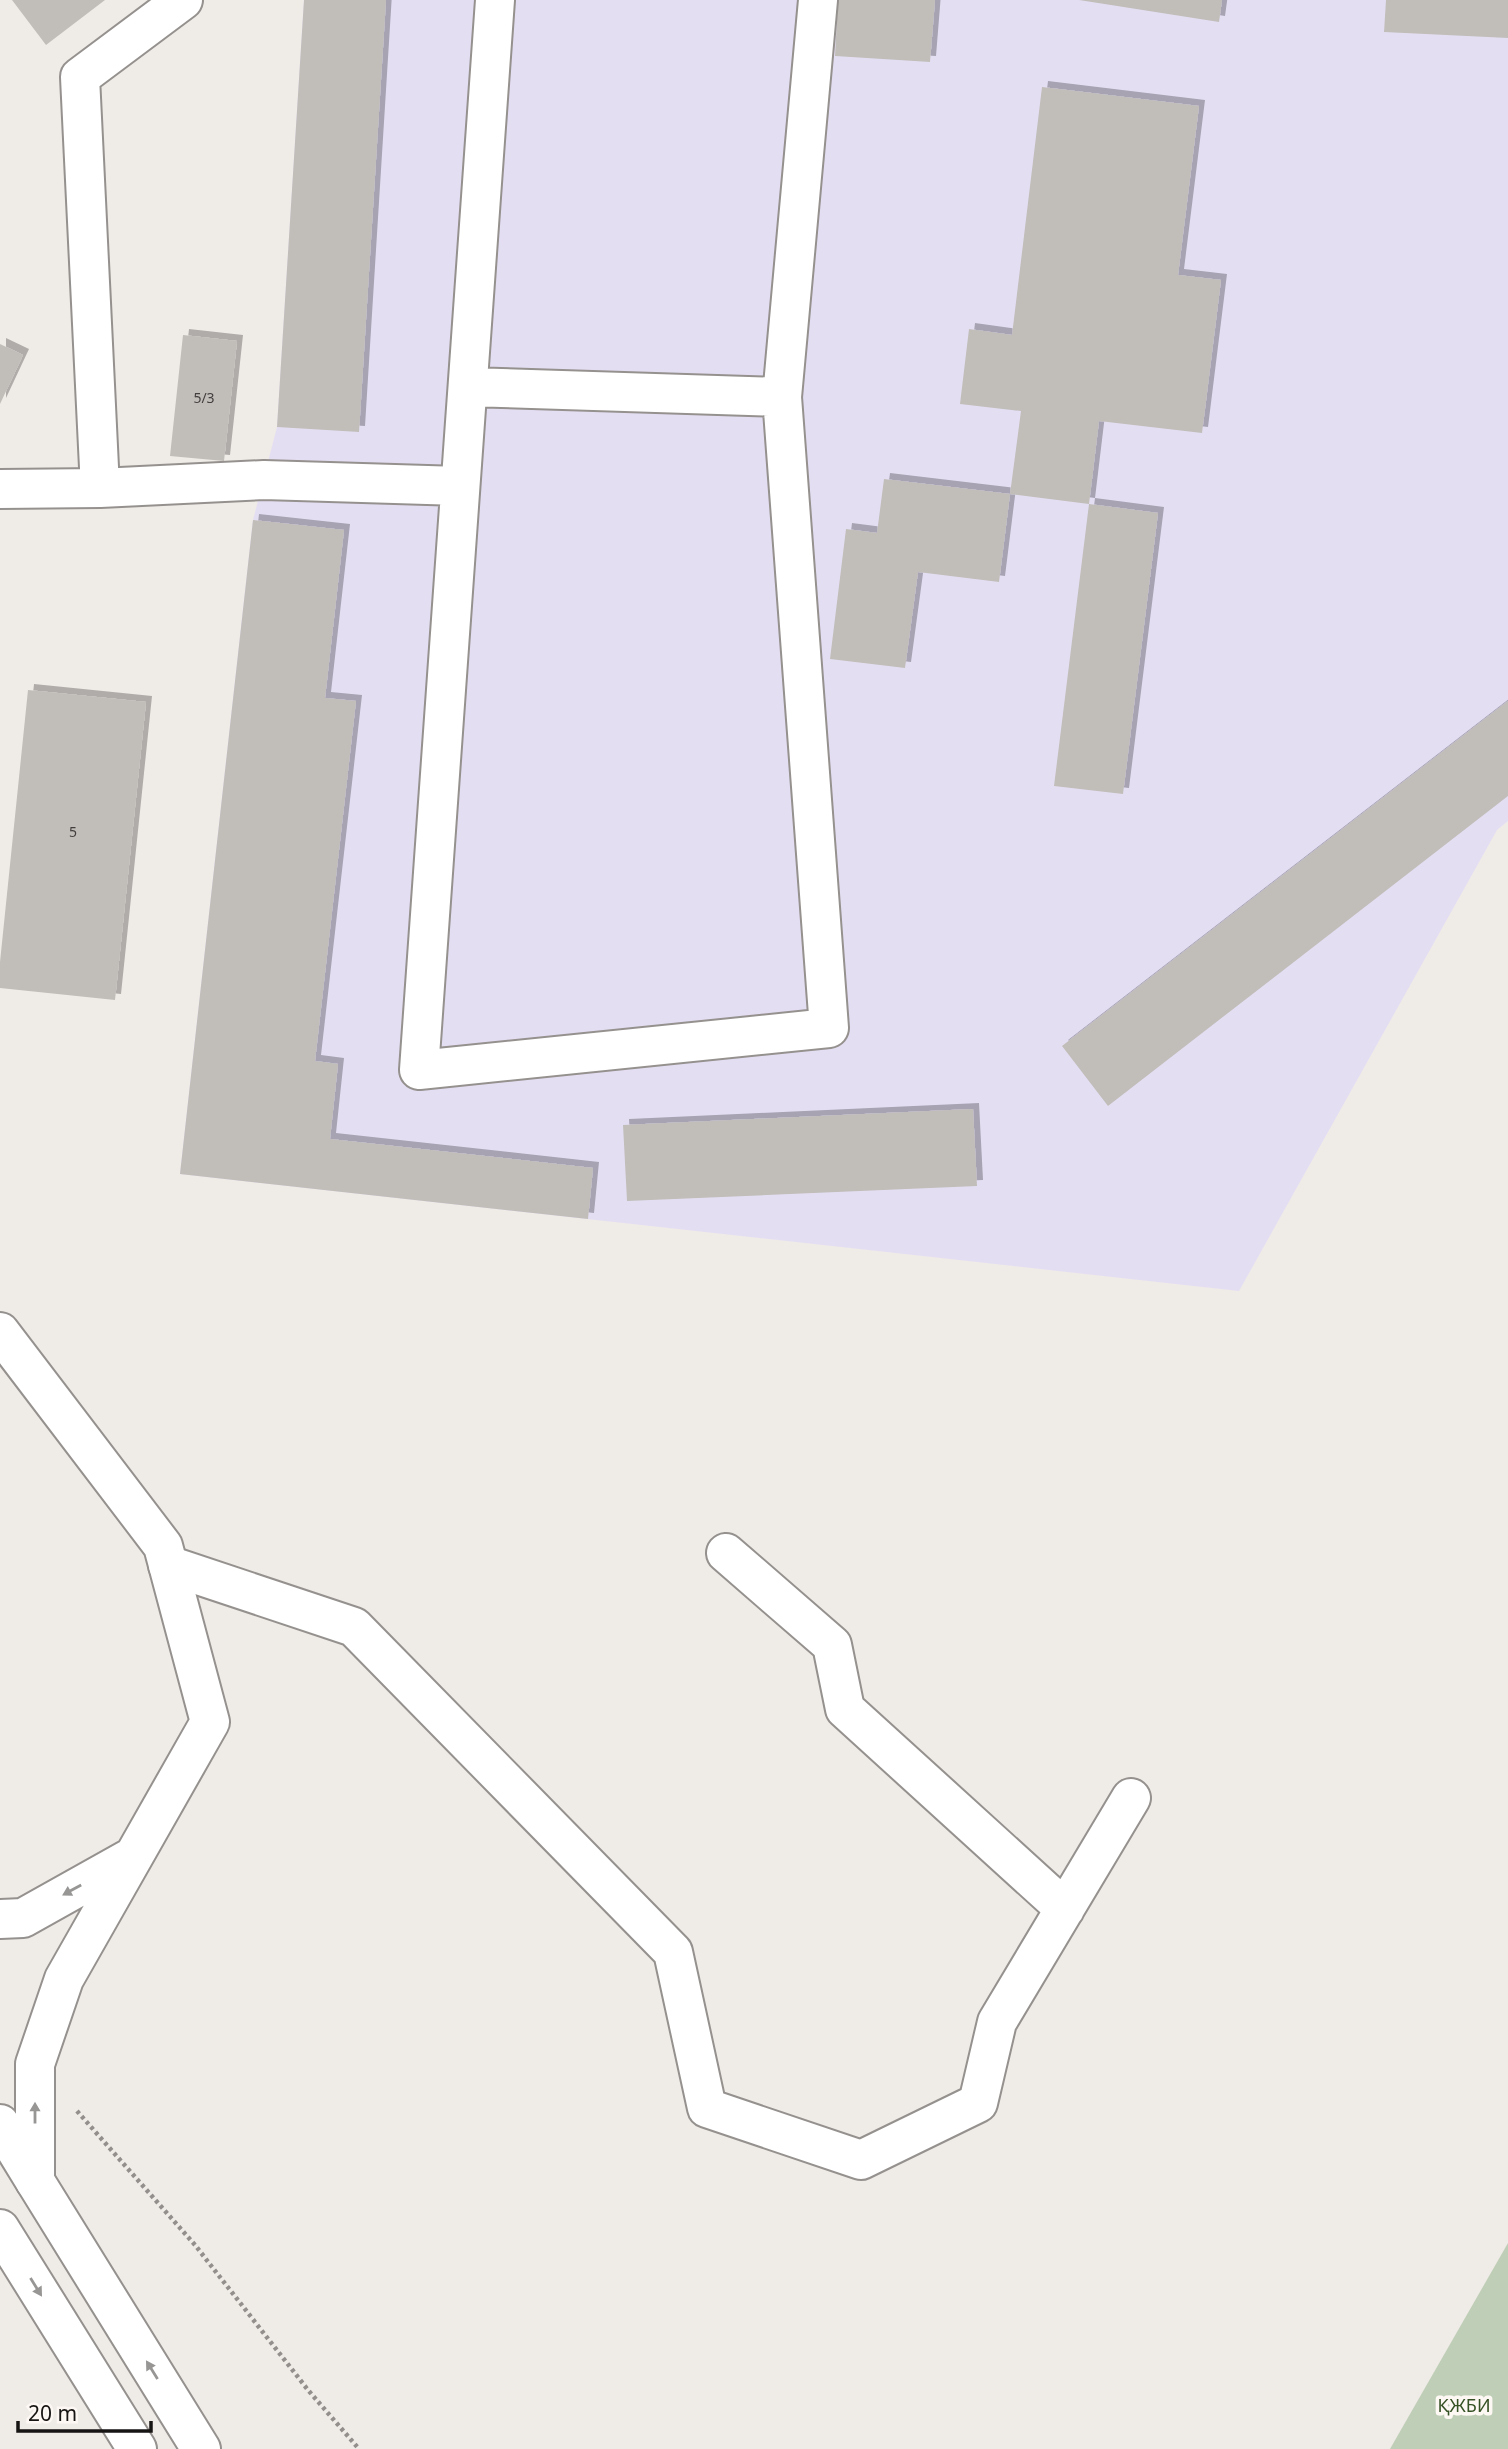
<svg xmlns="http://www.w3.org/2000/svg" width="1508" height="2449" font-family="'Noto Sans',sans-serif">
<style>
.commercial{fill:#e4def3}
.green{fill:#bfceb6}
.building{fill:#c1beba;filter:url(#shadow)}
.lines{fill:none;stroke-linecap:round;stroke-linejoin:round}
.minor-casing{stroke:#95918e;stroke-width:42}
.major-casing{stroke:#95918e;stroke-width:42}
.highway-casing{stroke:#95918e;stroke-width:42}
.path{stroke:#928f8c;stroke-width:4.5;stroke-dasharray:3.5 3.5;stroke-linecap:butt}
.minor{stroke:#fff;stroke-width:38}
.major{stroke:#fff;stroke-width:38}
.highway{stroke:#fff;stroke-width:38}
.oneway{fill:#979695}
.labels{text-anchor:middle;stroke-width:7;stroke-linejoin:round;paint-order:stroke}
.number-label{font-size:14px;fill:#423f3e}
.park-label{font-size:18px;fill:#365225;stroke:#fdf8f4}
</style>
<defs>
<filter id="shadow"><feDropShadow dx="6" dy="-6" stdDeviation="0" flood-color="#0004"/></filter>
</defs>
<rect width="100%" height="100%" fill="#efebe7"/>
<path class="commercial" d="M 304,0 L 1508,0 L 1508,821 L 1497,830 L 1239,1291 L 180,1174 L 253,520 L 277,427 Z"/>
<path class="green" d="M 1508,2243 L 1508,2449 L 1390,2449 Z"/>
<path class="building" d="M 12,0 L 105,0 L 46,45 Z
M 304,0 L 386,0 L 359,432 L 277,427 Z
M 838,0 L 935,0 L 930,62 L 835,56 Z
M 1079,0 L 1222,0 L 1219,22 Z
M 1386,0 L 1508,0 L 1508,38 L 1384,32 Z
M 1042,87 L 1199,106 L 1178,275 L 1221,280 L 1202,433 L 1099,421 L 1089,504 L 1010,494 L 1021,411 L 960,404 L 969,329 L 1012,335 Z
M 183,335 L 237,341 L 224,461 L 170,456 Z
M 0,344 L 23,355 L 0,404 Z
M 884,479 L 1010,494 L 999,582 L 918,572 L 905,668 L 830,659 L 846,529 L 877,533 Z
M 1089,504 L 1158,513 L 1123,794 L 1054,786 Z
M 253,520 L 344,530 L 325,698 L 356,701 L 315,1061 L 338,1064 L 330,1139 L 593,1168 L 588,1219 L 180,1174 Z
M 28,690 L 146,702 L 115,1000 L 0,988 L 0,962 Z
M 1508,701 L 1508,796 L 1108,1106 L 1062,1046 Z
M 973,1109 L 977,1186 L 627,1201 L 623,1125 Z"/>
<g class="lines">
<g class="minor-casing">
<path id="minor" d="M 495,0 L 419,1070 L 829,1028 L 782,397 L 818,0
M 468,387 L 782,397
M 100,488 L 80,77 L 183,0
M 0,489 L 100,488 L 264,480 L 460,486
M 726,1553 L 832,1645 L 845,1709 L 1065,1909
M 168,1565 L 354,1627 L 673,1952 L 707,2108 L 861,2160 L 978,2103 L 997,2022 L 1131,1798"/>
</g>
<g class="major-casing">
<path id="major" d="M 0,2124 L 35,2181"/>
</g>
<g class="highway-casing">
<path id="highway" d="M 0,1332 L 163,1546 L 210,1722 L 64,1979 L 35,2064 L 35,2181 L 201,2449
M 0,1919 L 23,1918 L 132,1857
M 0,2229 L 137,2449"/>
</g>
<path class="path" d="M 77,2111 L 195,2245 L 308,2390 L 359,2449"/>
<use href="#minor" class="minor"/>
<use href="#major" class="major"/>
<use href="#highway" class="highway"/>
</g>
<defs><path id="oneway-solid" d="M-6-.8H1V-3.2L6.5 0L1 3.2V.8H-6Z" transform="scale(1.75)"/></defs>
<g class="oneway">
<use href="#oneway-solid" transform="translate(72 1890) rotate(151)"/>
<use href="#oneway-solid" transform="translate(35 2113) rotate(-90)"/>
<use href="#oneway-solid" transform="translate(36 2287) rotate(58)"/>
<use href="#oneway-solid" transform="translate(152 2370) rotate(-122)"/>
</g>
<g class="labels">
<g class="number-label">
<text x="204" y="403">5/3</text>
<text x="73" y="837">5</text>
</g>
<g class="park-label">
<text x="1464" y="2412">ҚЖБИ</text>
</g>
</g>
<path d="M18 2421v10h133v-10" fill="none" stroke="#171514" stroke-width="3.5"/>
<text x="28" y="2421" font-size="21" fill="#171514" stroke="#fdf8f4" stroke-width="5" paint-order="stroke">20 m</text>
</svg>
